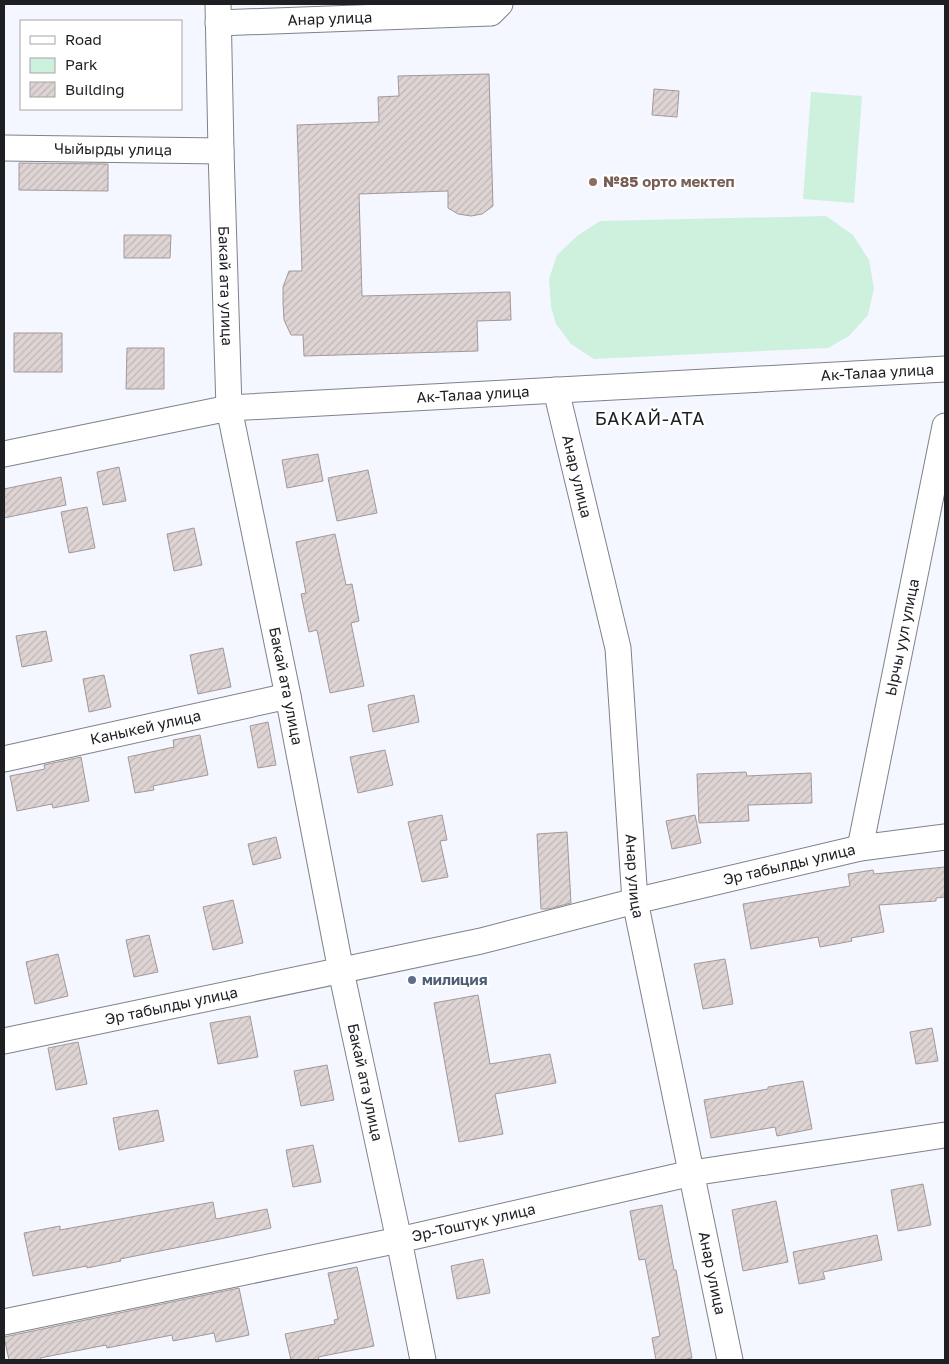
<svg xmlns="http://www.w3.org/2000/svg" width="949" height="1364" font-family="'Golos Text',sans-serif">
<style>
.park{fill:#cdf1dd}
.building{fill:url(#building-hatch);stroke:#a29998}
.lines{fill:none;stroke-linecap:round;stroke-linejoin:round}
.minor-casing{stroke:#7f8289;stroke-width:27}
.minor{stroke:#fff;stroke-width:25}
.education-dot{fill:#8d6e63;stroke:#fff;stroke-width:2}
.service-dot{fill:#5c6f8a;stroke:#fff;stroke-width:2}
.labels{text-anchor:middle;stroke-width:4.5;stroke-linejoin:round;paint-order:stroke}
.street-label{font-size:15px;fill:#1e1f22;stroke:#fff}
.education-label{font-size:15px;font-weight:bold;fill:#785e54;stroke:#fff;text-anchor:start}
.service-label{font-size:15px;font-weight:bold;fill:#4e5e75;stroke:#fff;text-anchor:start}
.quarter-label{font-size:18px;letter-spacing:1px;fill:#1e1f22;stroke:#fff}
</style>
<defs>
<pattern id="building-hatch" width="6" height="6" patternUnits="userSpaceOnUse" patternTransform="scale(1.25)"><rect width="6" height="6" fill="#ded4d3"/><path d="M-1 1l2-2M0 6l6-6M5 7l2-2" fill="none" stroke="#beb6b5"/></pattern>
</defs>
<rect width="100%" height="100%" fill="#f4f7ff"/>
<path class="park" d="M 811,92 L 862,96 L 854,203 L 803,199 Z
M 826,216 L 853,235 L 869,260 L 874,288 L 868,315 L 849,336 L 828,348 L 594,359 L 571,344 L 556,324 L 551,307 L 549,279 L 557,255 L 577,236 L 600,221 Z"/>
<path class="building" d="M 489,74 L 493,206 L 482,214 L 471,216 L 458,214 L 448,208 L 448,191 L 359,194 L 362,296 L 510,292 L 511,320 L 477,321 L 478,351 L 304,356 L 303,335 L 291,335 L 284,320 L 283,303 L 283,287 L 289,271 L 302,271 L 297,125 L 379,122 L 378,97 L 399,96 L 398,76 Z
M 654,89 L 679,91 L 677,117 L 652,115 Z
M 19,163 L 108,164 L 108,191 L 19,190 Z
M 124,235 L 171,235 L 170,258 L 124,258 Z
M 14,333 L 62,333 L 62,372 L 14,372 Z
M 127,348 L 164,348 L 164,389 L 126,389 Z
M 318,454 L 323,481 L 287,488 L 282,460 Z
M 119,467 L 126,501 L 103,505 L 97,472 Z
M 368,470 L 377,513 L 337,521 L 328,478 Z
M 61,477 L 66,505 L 4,518 L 4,489 Z
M 87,507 L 95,548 L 69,553 L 61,512 Z
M 194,528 L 202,565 L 174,571 L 167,534 Z
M 335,534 L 346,585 L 352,584 L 359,621 L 351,623 L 364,686 L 330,693 L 317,630 L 309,632 L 301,594 L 306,593 L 296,542 Z
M 46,631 L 52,661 L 22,667 L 16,636 Z
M 223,648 L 231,687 L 198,694 L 190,655 Z
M 104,675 L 111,707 L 89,712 L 83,679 Z
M 414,695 L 419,722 L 373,732 L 368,705 Z
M 268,722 L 276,765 L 258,768 L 250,726 Z
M 200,735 L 208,775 L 153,786 L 154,790 L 135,793 L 128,757 L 174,747 L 173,740 Z
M 385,750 L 393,785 L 358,793 L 350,757 Z
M 81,757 L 89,801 L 53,808 L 52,804 L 17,811 L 10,776 L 45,769 L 44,765 Z
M 746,772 L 747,776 L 811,773 L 812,803 L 748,805 L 749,821 L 699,823 L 697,774 Z
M 442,815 L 447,840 L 440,841 L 448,877 L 422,882 L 408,822 Z
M 695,815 L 701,843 L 672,849 L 666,821 Z
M 567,832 L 571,903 L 548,909 L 541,909 L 537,834 Z
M 276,837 L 281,858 L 253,865 L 248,844 Z
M 945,867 L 945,897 L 936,898 L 936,901 L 879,905 L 884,932 L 851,938 L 852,941 L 820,947 L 818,937 L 751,949 L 743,904 L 850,886 L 848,874 L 873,870 L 874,874 Z
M 233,900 L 243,943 L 213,950 L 203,907 Z
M 149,935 L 158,972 L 134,977 L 126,940 Z
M 58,954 L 68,996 L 35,1004 L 26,962 Z
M 725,959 L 733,1004 L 703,1009 L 694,964 Z
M 478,995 L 490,1064 L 550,1054 L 556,1083 L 495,1094 L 503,1134 L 459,1142 L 434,1003 Z
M 250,1016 L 258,1057 L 218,1064 L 210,1023 Z
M 932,1028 L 938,1061 L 916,1064 L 910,1032 Z
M 78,1042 L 87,1084 L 56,1090 L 48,1048 Z
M 327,1065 L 334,1100 L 301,1106 L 294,1071 Z
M 803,1081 L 812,1129 L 777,1136 L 775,1127 L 711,1138 L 704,1100 L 768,1089 L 768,1087 Z
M 158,1110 L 164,1141 L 119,1150 L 113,1118 Z
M 313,1145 L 321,1182 L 293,1187 L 286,1150 Z
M 923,1184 L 931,1225 L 898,1231 L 891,1190 Z
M 776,1201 L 788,1262 L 743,1271 L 732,1210 Z
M 213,1202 L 216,1219 L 267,1209 L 271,1228 L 220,1239 L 120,1259 L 121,1261 L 87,1268 L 87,1266 L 33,1276 L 24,1233 L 60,1226 L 60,1230 Z
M 662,1205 L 674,1270 L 676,1270 L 692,1358 L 681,1360 L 656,1360 L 652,1338 L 660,1336 L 645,1259 L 639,1260 L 630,1211 Z
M 877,1235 L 882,1260 L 823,1272 L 825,1279 L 799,1284 L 793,1252 Z
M 483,1259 L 490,1293 L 457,1299 L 451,1266 Z
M 357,1267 L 374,1346 L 318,1357 L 319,1360 L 291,1360 L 285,1334 L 335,1324 L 334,1320 L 338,1319 L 328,1273 Z
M 239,1288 L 249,1335 L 216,1342 L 214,1333 L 173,1341 L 172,1335 L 107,1348 L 106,1345 L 40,1358 L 41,1360 L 9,1360 L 4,1337 Z"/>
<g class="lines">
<g class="minor-casing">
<g id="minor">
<path id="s1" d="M 218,4 L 221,151 L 229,408 L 288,696 L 341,971 L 399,1240 L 423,1360"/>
<path id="s2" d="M 218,23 L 491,13 L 500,4"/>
<path id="s3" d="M 4,148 L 221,151"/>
<path id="s4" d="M 556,390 L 618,648 L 635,901 L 730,1360"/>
<path id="s5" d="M 4,454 L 229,408 L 945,369"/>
<path id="s6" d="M 4,759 L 288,696"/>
<path id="s7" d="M 860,848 L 945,426"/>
<path id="s8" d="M 4,1041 L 481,941 L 635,901 L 860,848 L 945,837"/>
<path id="s9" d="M 4,1322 L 399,1240 L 692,1173 L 945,1135"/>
</g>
</g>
<use href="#minor" class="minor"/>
</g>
<circle class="education-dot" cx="593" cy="182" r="5"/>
<circle class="service-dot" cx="412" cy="980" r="5"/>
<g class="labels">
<g class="street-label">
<text dy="5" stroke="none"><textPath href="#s2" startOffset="112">Анар улица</textPath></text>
<text dy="5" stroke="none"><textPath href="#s3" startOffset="109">Чыйырды улица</textPath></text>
<text dy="5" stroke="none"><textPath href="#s1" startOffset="282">Бакай ата улица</textPath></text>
<text dy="5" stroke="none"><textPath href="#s5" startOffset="879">Ак-Талаа улица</textPath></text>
<text dy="5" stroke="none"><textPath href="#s5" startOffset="474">Ак-Талаа улица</textPath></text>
<text dy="5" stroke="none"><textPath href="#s4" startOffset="89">Анар улица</textPath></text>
<text dy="5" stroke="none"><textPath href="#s7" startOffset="215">Ырчы уул улица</textPath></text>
<text dy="5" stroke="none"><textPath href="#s1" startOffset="688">Бакай ата улица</textPath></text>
<text dy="5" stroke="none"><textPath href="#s6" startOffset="145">Каныкей улица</textPath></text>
<text dy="5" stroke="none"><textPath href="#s8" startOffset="805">Эр табылды улица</textPath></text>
<text dy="5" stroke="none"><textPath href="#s4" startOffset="494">Анар улица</textPath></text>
<text dy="5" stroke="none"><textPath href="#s8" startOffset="171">Эр табылды улица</textPath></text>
<text dy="5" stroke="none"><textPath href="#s1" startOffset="1092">Бакай ата улица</textPath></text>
<text dy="5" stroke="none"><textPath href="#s9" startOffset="480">Эр-Тоштук улица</textPath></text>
<text dy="5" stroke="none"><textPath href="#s4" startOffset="899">Анар улица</textPath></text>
</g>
<g class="education-label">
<text x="603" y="187">№85 орто мектеп</text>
</g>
<g class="service-label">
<text x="422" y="985">милиция</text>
</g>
<g class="quarter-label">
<text x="650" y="425">БАКАЙ-АТА</text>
</g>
</g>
<rect width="949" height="1364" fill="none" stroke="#1e1f22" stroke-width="10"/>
<rect x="20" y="20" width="162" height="90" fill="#ffffff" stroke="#a5a5a7"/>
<rect x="30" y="36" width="25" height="8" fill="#ffffff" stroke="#a5a5a7"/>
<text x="65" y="45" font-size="15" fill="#1e1f22">Road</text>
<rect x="30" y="58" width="25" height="15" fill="#cdf1dd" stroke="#a5a5a7"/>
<text x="65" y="70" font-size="15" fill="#1e1f22">Park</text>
<rect x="30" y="82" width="25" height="15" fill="url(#building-hatch)" stroke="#a5a5a7"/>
<text x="65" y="95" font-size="15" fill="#1e1f22">Building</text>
</svg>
